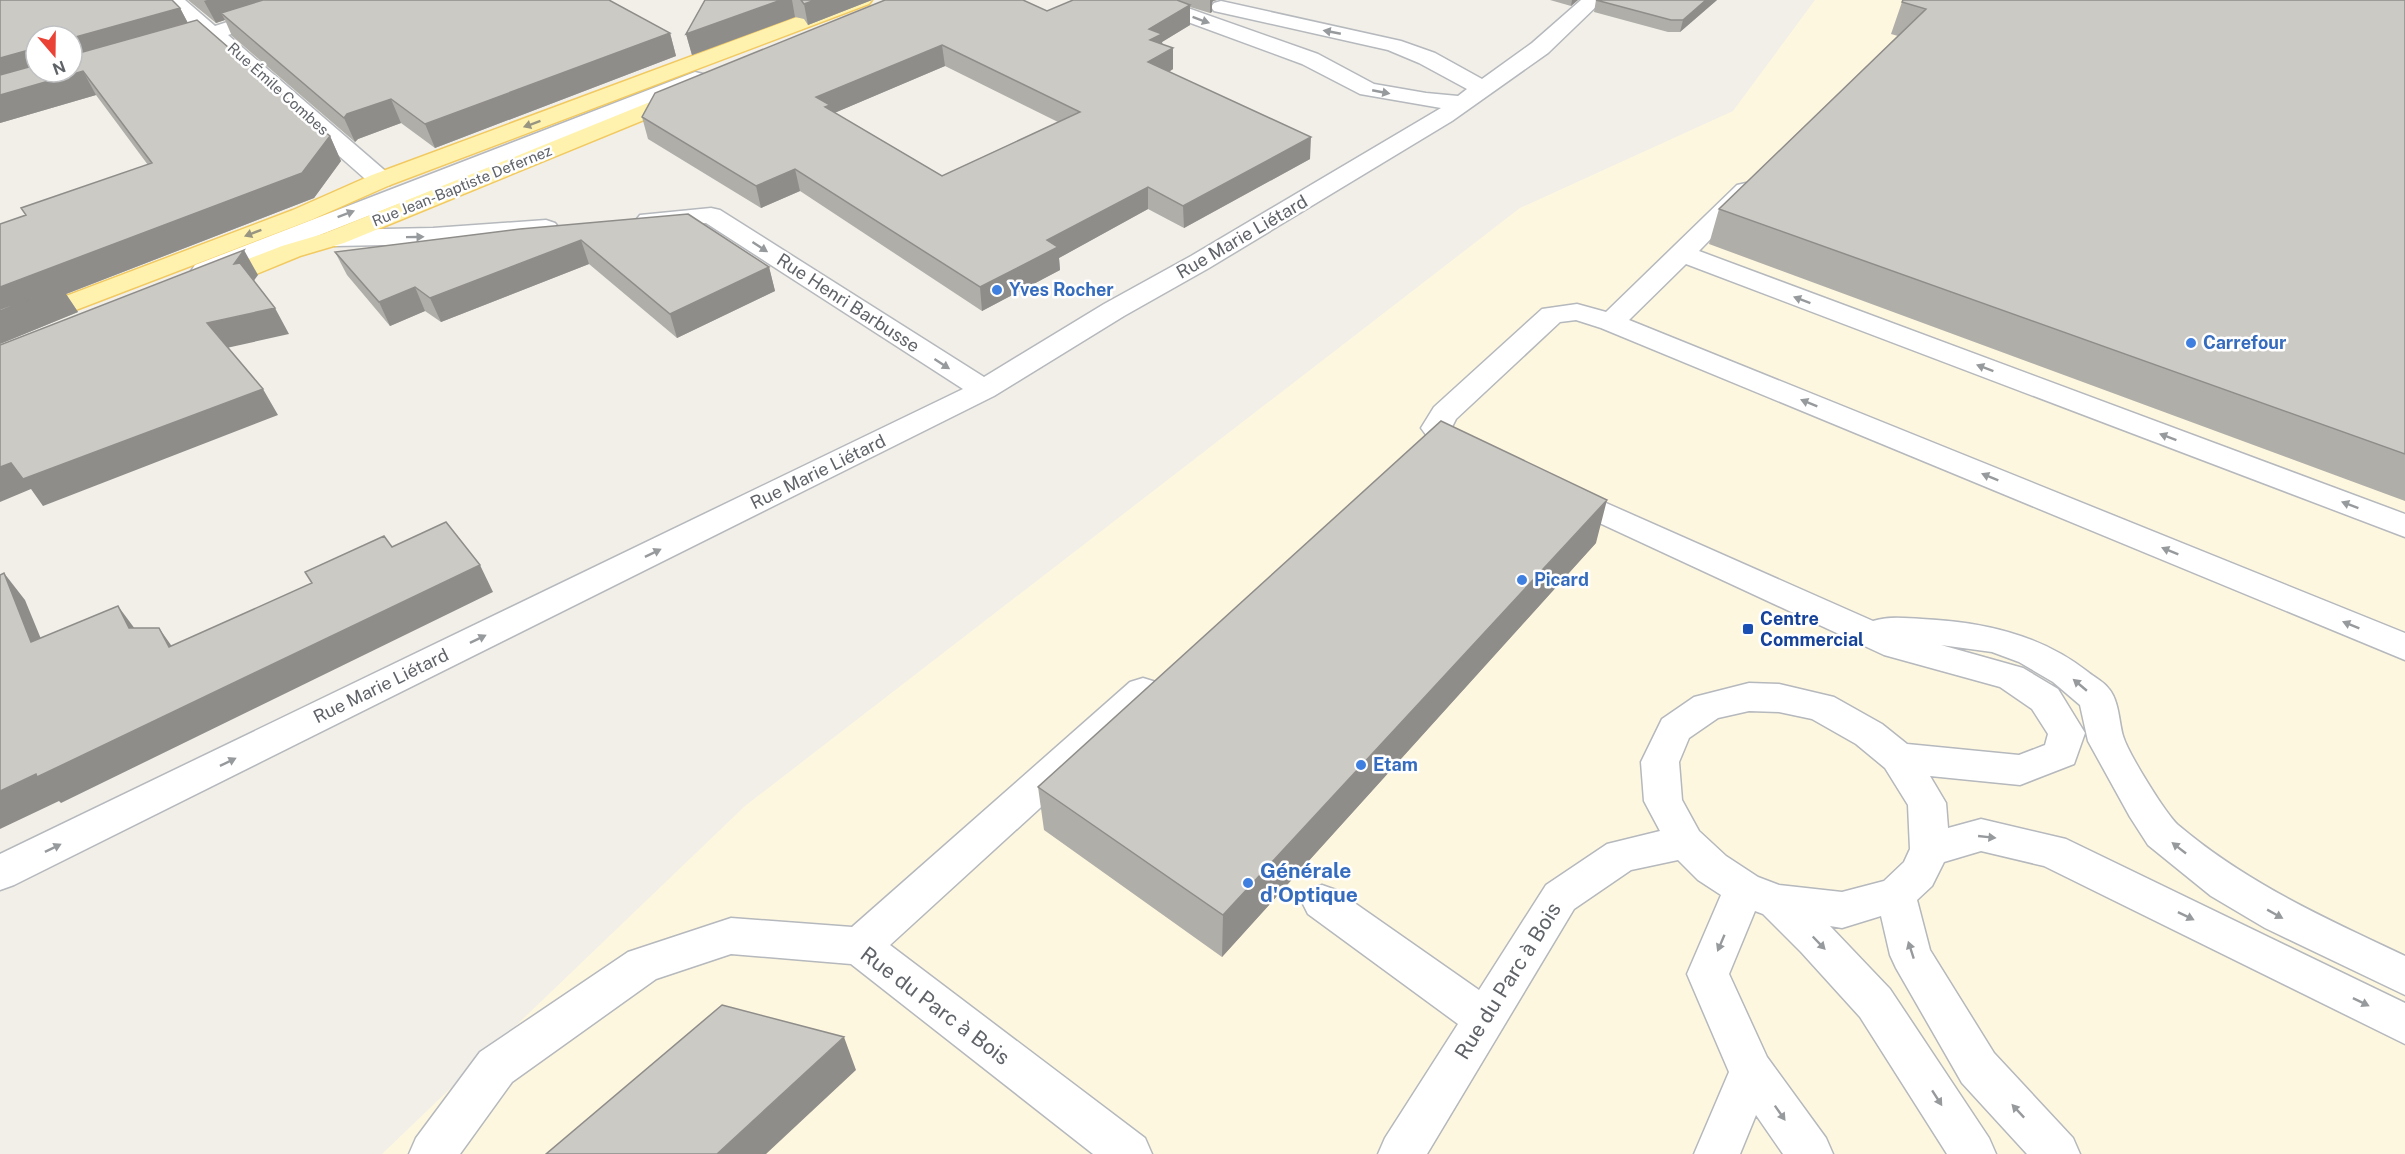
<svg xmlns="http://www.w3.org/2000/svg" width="2405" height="1154" font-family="'Public Sans',sans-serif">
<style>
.commercial{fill:#fef7e0}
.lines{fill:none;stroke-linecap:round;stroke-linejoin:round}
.minor-casing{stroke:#b5b8bc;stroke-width:3}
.major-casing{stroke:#f2c960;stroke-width:3}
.minor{fill:#fff;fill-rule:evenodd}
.major{fill:#fff2af;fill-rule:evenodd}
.wall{fill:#afaea9;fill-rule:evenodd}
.shaded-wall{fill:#8f8d8a}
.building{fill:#cccac5;stroke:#8f8d8a;stroke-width:1.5;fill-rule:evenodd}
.oneway{fill:#979a9d}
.oneway2{fill:#979581}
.shop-dot{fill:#3f7fe0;stroke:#fff;stroke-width:2}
.transit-dot{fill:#1a4fb4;stroke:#fff;stroke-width:2}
.labels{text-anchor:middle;stroke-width:5;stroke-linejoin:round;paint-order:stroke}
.far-street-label{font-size:15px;fill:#5f6368;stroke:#fff}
.street-label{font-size:18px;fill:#5f6368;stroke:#fff}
.shop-label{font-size:18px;font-weight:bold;fill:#366cbe;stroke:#fff;text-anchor:start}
.transit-label{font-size:18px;font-weight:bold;fill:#164399;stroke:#fff;text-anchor:start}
.near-shop-label{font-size:21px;font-weight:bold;fill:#366cbe;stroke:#fff;text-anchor:start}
.near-street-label{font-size:21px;fill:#5f6368;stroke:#fff}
</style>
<rect width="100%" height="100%" fill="#f1efe8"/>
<path class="commercial" d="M 1815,0 L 2405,0 L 2405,1154 L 382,1154 L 745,806 L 1520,208 L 1733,111 Z"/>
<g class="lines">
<g class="minor-casing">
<path id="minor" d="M 164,0 L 185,0 L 215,26 L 296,0 L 327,0 L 324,4 L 228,35 L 390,175 L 393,180 L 390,185 L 381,187 L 372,185 L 209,41 L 169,53 L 162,51 L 158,47 L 162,43 L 196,32 Z
M 1136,0 L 1165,0 L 1318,54 L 1374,84 L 1426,93 L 1458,96 L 1467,89 L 1419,63 L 1388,50 L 1214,11 L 1211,7 L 1214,3 L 1221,1 L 1401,41 L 1435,53 L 1482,79 L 1532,43 L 1581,0 L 1603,0 L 1548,53 L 1452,121 L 1209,268 L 1124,316 L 994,396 L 14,885 L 0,890 L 0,854 L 963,389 L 706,223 L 649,228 L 640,225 L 636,220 L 640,215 L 711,208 L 720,210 L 984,377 L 1104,304 L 1191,256 L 1441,108 L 1360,94 L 1302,64 L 1139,4 Z
M 695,72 L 703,74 L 706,79 L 703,84 L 213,277 L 204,279 L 195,277 L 191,271 L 195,265 Z
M 1746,183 L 1755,185 L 1758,190 L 1699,251 L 2405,514 L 2405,537 L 1686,264 L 1629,320 L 2405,633 L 2405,660 L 1601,328 L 1576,320 L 1560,322 L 1456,419 L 1452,427 C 1461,436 1474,439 1481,450 L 1477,457 C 1453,463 1434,447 1421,428 L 1434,407 L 1542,309 L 1577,304 L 1606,312 L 1737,185 Z
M 546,220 L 555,223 L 559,228 L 555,233 L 433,244 L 335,246 L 326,243 L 322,238 L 326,233 L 335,230 L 433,228 Z
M 1563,484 L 1873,621 C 1889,616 1905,618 1922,619 C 1982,622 2040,634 2088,672 C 2094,677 2104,682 2109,689 C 2119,701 2119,722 2123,736 C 2128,753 2165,813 2178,825 C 2248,884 2323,917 2405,956 L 2405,995 L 2265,928 L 2211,896 L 2148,845 L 2130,817 L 2088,741 L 2080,705 L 2053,682 L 2019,662 L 1992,652 L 1941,645 L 2023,668 L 2058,689 L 2085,733 L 2074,764 L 2020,785 L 1930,776 L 1946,803 L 1948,828 L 1981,819 L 2066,839 L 2405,1003 L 2405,1044 L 2044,866 L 1981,851 L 1944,862 L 1932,886 L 1917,900 L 1930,950 L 1994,1053 L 2073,1138 L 2080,1154 L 2027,1154 L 1962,1083 L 1896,968 L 1890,955 L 1881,916 L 1842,928 L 1830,926 L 1890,989 L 1989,1138 L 1996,1154 L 1947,1154 L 1860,1017 L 1801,952 L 1763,914 L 1755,911 L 1729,974 L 1767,1057 L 1826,1138 L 1833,1154 L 1783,1154 L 1756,1115 L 1740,1154 L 1694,1154 L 1729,1072 L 1687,974 L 1721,895 L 1698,880 L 1678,860 L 1631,870 L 1574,909 L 1427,1154 L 1378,1154 L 1385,1138 L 1458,1024 L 1308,914 L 1302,902 L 1308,890 L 1322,885 L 1336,890 L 1479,990 L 1546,885 L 1607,844 L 1660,831 L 1644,801 L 1641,762 L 1662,719 L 1694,697 L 1749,683 L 1779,684 L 1834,697 L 1882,724 L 1907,744 L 2019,755 L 2045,745 L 2048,734 L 2032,709 L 2000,687 L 1884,655 L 1552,501 L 1547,494 L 1552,487 ZM 1749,711 L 1779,712 L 1812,719 L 1856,744 L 1885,768 L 1908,805 L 1910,849 L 1904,862 L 1884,881 L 1842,892 L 1779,885 L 1758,877 L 1726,856 L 1699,831 L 1682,800 L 1679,762 L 1689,738 L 1718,718 Z
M 1143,678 L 1156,682 L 1161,692 L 1156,702 L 890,945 L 1145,1138 L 1152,1154 L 1093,1154 L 851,964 L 731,954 L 656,979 L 512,1082 L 460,1154 L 409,1154 L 416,1138 L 480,1052 L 628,952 L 731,918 L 852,927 L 1130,682 Z"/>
</g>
<g class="major-casing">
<path id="major" d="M 843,0 L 872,0 L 869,4 L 390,185 L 311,220 L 0,339 L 0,321 L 293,210 L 372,175 Z
M 687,87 L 695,89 L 698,94 L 695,99 L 344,243 L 300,256 L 220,289 L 211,291 L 202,289 L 198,283 L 202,277 L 282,246 L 326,233 Z"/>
</g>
<use href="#minor" class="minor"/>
<use href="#major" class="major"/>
</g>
<path class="wall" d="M 0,0 L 180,8 L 188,23 L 330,136 L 341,161 L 314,198 L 66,294 L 78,312 L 0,344 L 26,215 L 148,165 L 96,95 L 0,123 ZM 36,36 L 72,36 L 72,72 L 36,72 Z
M 188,0 L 609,0 L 670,33 L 676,56 L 435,148 L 401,123 L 358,139 L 355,142 L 232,36 L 225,20 L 216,23 Z
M 705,0 L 872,0 L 808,25 L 804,19 L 795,17 L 692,55 L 686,34 Z
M 1073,0 L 1217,0 L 1213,1 L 1212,3 L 1212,12 L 1210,13 L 1190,7 L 1190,25 L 1162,42 L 1173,69 L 1169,72 L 1310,159 L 1184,228 L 1148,209 L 1059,258 L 1060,270 L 982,311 L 800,191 L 761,208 L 648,139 L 642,117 L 1047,11 ZM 945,66 L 1058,122 L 942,176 L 834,113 Z
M 1550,0 L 1578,0 L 1571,6 Z
M 1596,0 L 1717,0 L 1680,32 L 1668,32 L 1594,12 Z
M 2405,0 L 2405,501 L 1709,244 L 1719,209 L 1898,36 L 1891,34 L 1902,2 Z
M 520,229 L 769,267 L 775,291 L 677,338 L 589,264 L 441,322 L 425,311 L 390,326 L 347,275 L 335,252 Z
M 1596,543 L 1222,957 L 1044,830 L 1038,787 Z"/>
<path class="shaded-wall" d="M 207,0 L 289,0 L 221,13 L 225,20 L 216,23 L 204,1 Z
M 781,0 L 792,0 L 795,17 L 692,55 L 686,34 Z
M 815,0 L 872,0 L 808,25 L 804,4 Z
M 1210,0 L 1217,0 L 1213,1 L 1212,3 L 1212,12 L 1210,13 Z
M 1572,0 L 1578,0 L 1571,6 Z
M 1706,0 L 1717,0 L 1680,32 L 1683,20 Z
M 1190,5 L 1190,25 L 1162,42 L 1162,54 L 1173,48 L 1173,69 L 1149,84 L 1149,29 Z
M 180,8 L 192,31 L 72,65 L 72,38 Z
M 670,33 L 676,56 L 435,148 L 425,124 Z
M 942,45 L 945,66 L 832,114 L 816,97 Z
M 36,48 L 36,72 L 0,85 L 0,58 Z
M 83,71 L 96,95 L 0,123 L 0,95 Z
M 391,99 L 401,123 L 358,139 L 355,142 L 344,118 L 347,114 Z
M 330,136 L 341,161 L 314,198 L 66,294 L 78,312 L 0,344 L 0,287 Z
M 1311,137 L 1310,159 L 1184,228 L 1183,206 Z
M 795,169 L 800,191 L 761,208 L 756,186 Z
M 1148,187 L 1148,209 L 1059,258 L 1060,270 L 982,311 L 980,287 L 1047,240 Z
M 581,240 L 589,264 L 441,322 L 430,298 Z
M 244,250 L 258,275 L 248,289 L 234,264 Z
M 769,267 L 775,291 L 677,338 L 670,314 Z
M 415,287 L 425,311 L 390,326 L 379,302 Z
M 275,308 L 289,334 L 222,349 L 207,323 Z
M 263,389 L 278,415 L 43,506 L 31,489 L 0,502 L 0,467 L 11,463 Z
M 1607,500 L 1596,543 L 1222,957 L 1223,915 Z
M 480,565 L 493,592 L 61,803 L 59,801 L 0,829 L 0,791 Z
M 4,573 L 25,600 L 53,668 L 31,642 Z
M 118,606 L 138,633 L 129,628 Z
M 159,628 L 178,655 L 169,647 Z
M 844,1037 L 856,1070 L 766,1154 L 717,1154 Z"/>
<path class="building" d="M 0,0 L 172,0 L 180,8 L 72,38 L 72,36 L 36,36 L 36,48 L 0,58 Z
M 263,0 L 609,0 L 670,33 L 425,124 L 391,99 L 347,114 L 344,118 L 221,13 Z
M 705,0 L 781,0 L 686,34 Z
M 801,0 L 815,0 L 804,4 Z
M 885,0 L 1023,0 L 1047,11 L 1073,0 L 1177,0 L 1190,5 L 1149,29 L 1162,34 L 1150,40 L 1173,48 L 1148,62 L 1311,137 L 1183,206 L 1148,187 L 1047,240 L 1058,247 L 980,287 L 795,169 L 756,186 L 642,117 L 655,93 ZM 942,45 L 1080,112 L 942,176 L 825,107 L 830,105 L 816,97 Z
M 1596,0 L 1706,0 L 1683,20 L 1671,20 Z
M 1903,0 L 2405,0 L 2405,454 L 1719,209 L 1926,9 L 1902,2 Z
M 197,20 L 330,136 L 302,173 L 0,287 L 0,224 L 26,215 L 21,208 L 152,163 L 83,71 L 0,95 L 0,75 L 36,65 L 36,72 L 72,72 L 72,55 Z
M 688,214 L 769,267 L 670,314 L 581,240 L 430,298 L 415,287 L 379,302 L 335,252 L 520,229 Z
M 244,250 L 234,264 L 240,263 L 275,308 L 207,323 L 263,389 L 23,479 L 11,463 L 0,467 L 0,345 Z
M 61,286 L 0,311 L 0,309 Z
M 1441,421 L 1607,500 L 1223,915 L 1038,787 Z
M 446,522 L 480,565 L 37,777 L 36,774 L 0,791 L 0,575 L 4,573 L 31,642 L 118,606 L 129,628 L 159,628 L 169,647 L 312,583 L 305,572 L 384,536 L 392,547 Z
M 722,1005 L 844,1037 L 717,1154 L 546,1154 Z"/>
<defs><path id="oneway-solid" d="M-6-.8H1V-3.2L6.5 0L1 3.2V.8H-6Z" transform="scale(1.5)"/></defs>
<g class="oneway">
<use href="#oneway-solid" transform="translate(1201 20) rotate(20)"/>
<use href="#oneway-solid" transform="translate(1332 32) rotate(-169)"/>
<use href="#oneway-solid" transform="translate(1381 92) rotate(11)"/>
<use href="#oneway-solid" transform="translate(346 214) rotate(-21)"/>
<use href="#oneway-solid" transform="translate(415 237) rotate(-1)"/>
<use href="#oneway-solid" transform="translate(760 247) rotate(33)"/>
<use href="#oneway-solid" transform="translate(1802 300) rotate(-159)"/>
<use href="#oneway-solid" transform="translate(942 364) rotate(33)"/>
<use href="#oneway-solid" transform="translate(1985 368) rotate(-159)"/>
<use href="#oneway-solid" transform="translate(1809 403) rotate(-158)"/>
<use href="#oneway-solid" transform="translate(2168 437) rotate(-159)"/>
<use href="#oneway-solid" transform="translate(1990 477) rotate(-158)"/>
<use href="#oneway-solid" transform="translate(2350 505) rotate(-159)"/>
<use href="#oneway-solid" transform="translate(2170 551) rotate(-158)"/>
<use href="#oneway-solid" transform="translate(653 553) rotate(-26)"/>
<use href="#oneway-solid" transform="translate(2351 625) rotate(-158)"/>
<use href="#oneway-solid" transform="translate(478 639) rotate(-26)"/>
<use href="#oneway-solid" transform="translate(2080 685) rotate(-140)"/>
<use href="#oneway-solid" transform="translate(228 762) rotate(-26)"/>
<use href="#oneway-solid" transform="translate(1987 837) rotate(6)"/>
<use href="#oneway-solid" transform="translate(53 848) rotate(-26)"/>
<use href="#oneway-solid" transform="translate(2179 848) rotate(-142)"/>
<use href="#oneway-solid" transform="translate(2275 914) rotate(29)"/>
<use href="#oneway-solid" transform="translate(2186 916) rotate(26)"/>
<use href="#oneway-solid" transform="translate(1721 943) rotate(113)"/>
<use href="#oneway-solid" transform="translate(1819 943) rotate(46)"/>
<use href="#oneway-solid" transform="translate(1911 950) rotate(-108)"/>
<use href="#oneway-solid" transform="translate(2361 1002) rotate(26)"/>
<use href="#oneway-solid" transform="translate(1937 1098) rotate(57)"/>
<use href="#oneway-solid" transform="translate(2018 1111) rotate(-133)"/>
<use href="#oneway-solid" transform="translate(1780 1113) rotate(55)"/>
</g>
<g class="oneway2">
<use href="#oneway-solid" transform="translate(532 124) rotate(160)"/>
<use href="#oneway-solid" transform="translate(253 233) rotate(159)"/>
</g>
<g class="shop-dot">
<circle cx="997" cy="290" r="6"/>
<circle cx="2191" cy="343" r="6"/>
<circle cx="1522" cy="580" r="6"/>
<circle cx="1361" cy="765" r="6"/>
<circle cx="1248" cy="883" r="6"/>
</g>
<rect class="transit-dot" x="1742" y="623" width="12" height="12" rx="3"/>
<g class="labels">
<g class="far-street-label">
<text transform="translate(278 89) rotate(42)" y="5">Rue Émile Combes</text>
<text transform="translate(462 186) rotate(-22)" y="5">Rue Jean-Baptiste Defernez</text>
</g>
<g class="street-label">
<text transform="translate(1242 237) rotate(-30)" y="6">Rue Marie Liétard</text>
<text transform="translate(848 303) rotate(33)" y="6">Rue Henri Barbusse</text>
<text transform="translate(818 472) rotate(-26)" y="6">Rue Marie Liétard</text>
<text transform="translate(381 686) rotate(-26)" y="6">Rue Marie Liétard</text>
</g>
<g class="shop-label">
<text x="1009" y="296">Yves Rocher</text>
<text x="2203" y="349">Carrefour</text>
<text x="1534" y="586">Picard</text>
<text x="1373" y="771">Etam</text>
</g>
<g class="transit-label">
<text x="1760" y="625">Centre<tspan x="1760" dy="21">Commercial</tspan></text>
</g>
<g class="near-shop-label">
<text x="1260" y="878">Générale<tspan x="1260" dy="24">d'Optique</tspan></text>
</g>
<g class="near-street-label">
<text transform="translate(1508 981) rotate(-58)" y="7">Rue du Parc à Bois</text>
<text transform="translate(935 1006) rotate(37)" y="7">Rue du Parc à Bois</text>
</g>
</g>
<g transform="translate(54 54) rotate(160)"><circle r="28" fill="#ffffff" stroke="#bfc1c3" stroke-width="1.5"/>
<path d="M0-4.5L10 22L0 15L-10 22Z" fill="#ea4335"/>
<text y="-9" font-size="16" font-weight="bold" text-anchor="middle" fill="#5f6368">N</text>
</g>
</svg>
